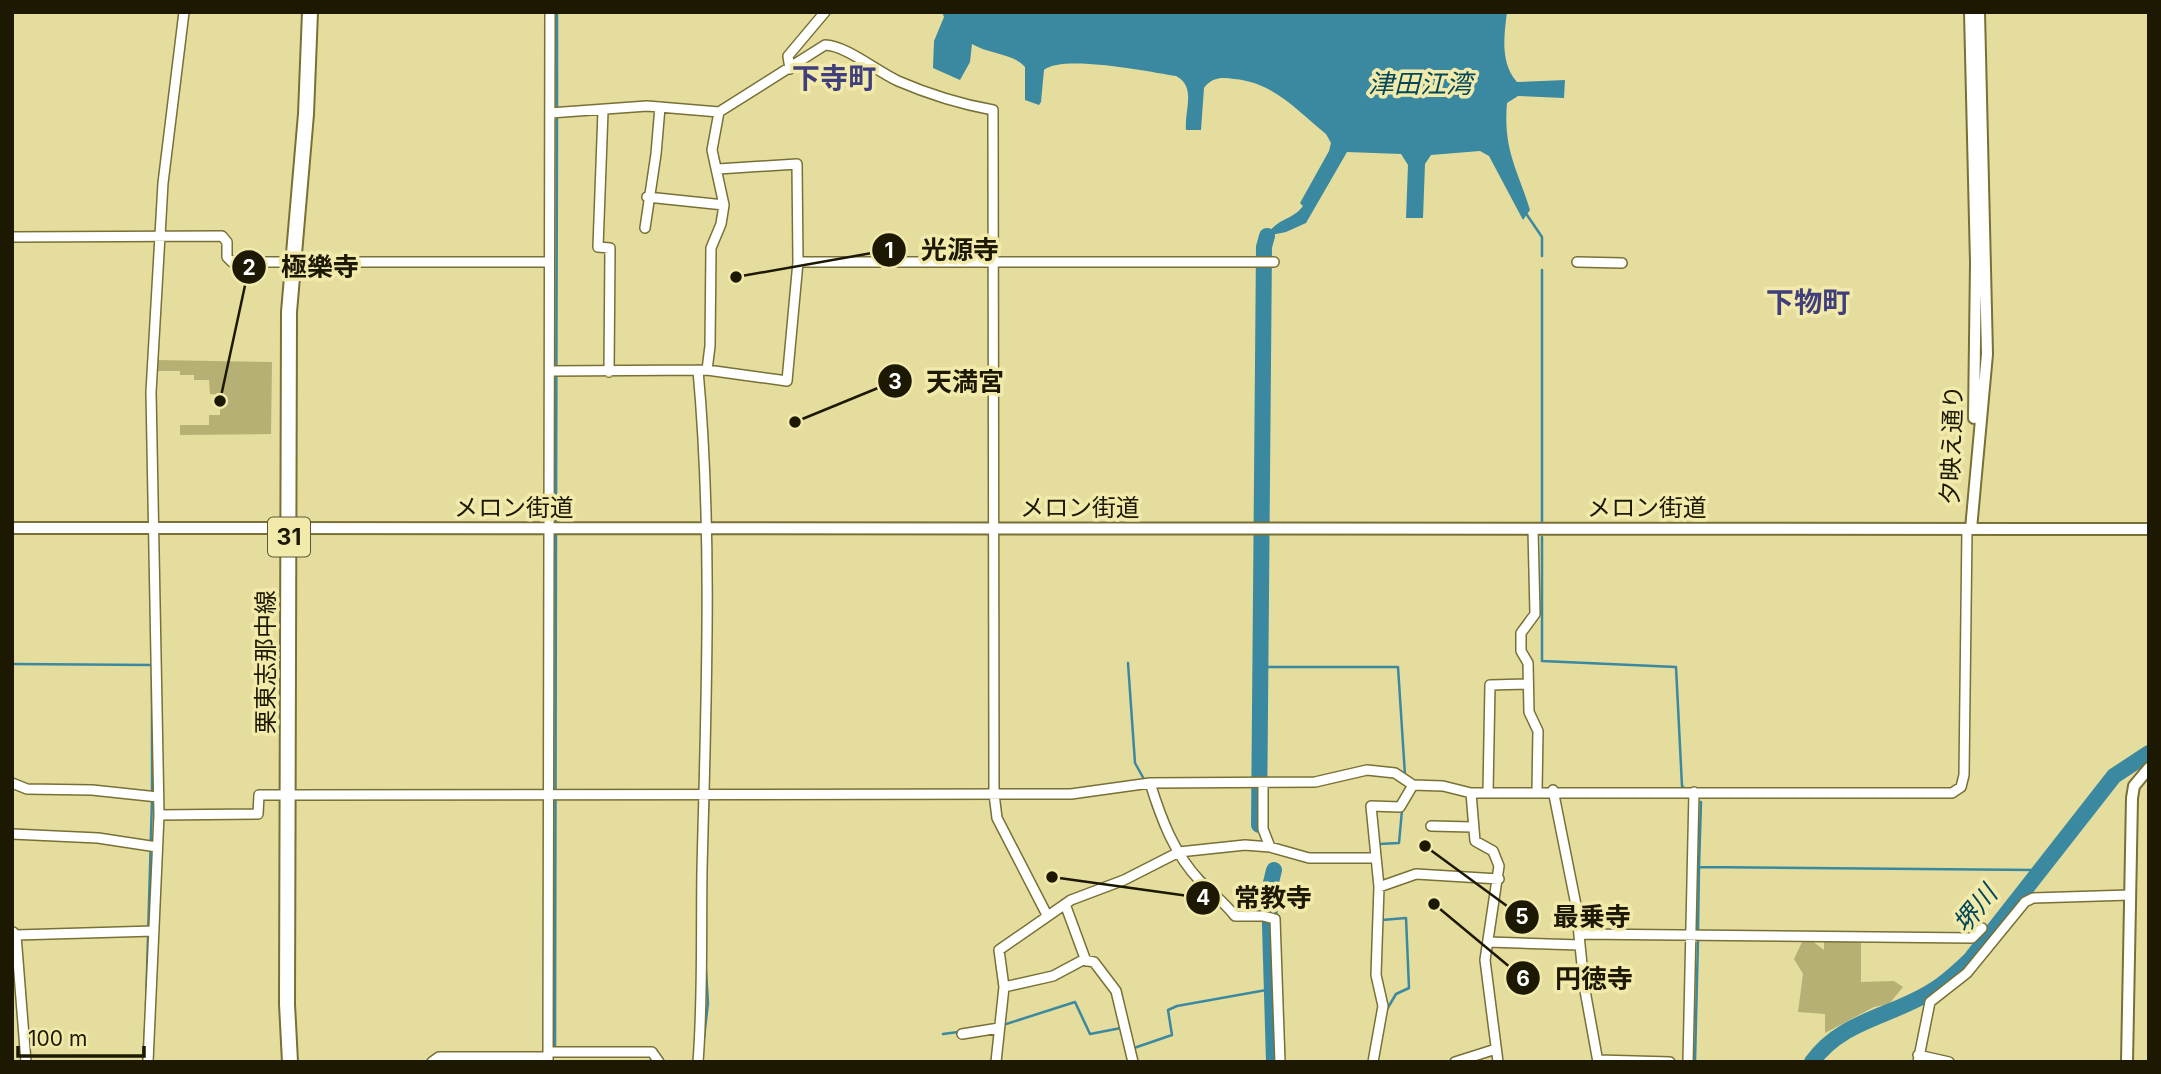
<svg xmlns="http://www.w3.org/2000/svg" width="2161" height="1074" font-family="Inter,'Noto Sans JP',sans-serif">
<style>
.green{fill:#b7b074}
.water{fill:#3b89a1}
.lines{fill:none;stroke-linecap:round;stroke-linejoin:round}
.stream{stroke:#3b89a1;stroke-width:2.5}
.river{stroke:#3b89a1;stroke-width:16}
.minor-casing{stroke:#787034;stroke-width:12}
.tertiary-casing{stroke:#787034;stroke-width:14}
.primary-casing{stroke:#787034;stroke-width:18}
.minor{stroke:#fff;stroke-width:9}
.tertiary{stroke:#fff;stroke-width:10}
.primary{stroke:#fff;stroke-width:14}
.labels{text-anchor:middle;stroke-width:7;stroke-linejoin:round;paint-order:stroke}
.shield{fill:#f2eaab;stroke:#5c5734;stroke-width:2}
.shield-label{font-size:23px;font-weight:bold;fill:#1c1801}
.street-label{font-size:24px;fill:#1c1801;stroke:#f2eaab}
.water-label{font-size:26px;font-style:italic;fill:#004759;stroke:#f2eaab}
.quarter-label{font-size:28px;font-weight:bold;fill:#403f7b;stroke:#f2eaab}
.leader{fill:none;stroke:#1c1801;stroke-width:2.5}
.callout-dot{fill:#1c1801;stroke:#f2eaab;stroke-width:2.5}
.mark-label{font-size:21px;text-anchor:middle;font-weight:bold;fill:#fff}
.callout-label{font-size:26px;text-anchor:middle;font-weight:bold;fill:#1c1801;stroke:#f2eaab;stroke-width:7;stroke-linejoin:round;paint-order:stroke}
</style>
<rect width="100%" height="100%" fill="#e5dd9e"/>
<path class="green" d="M 157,360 L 272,362 L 271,434 L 180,435 L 180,425 L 209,425 L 209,415 L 220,415 L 220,395 L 210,394 L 209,380 L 194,380 L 194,375 L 180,375 L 180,371 L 157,371 Z
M 1803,940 L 1811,940 L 1824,950 L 1824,940 L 1861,940 L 1861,982 L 1894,981 L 1903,987 L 1889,1004 L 1874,1007 L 1825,1033 L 1825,1014 L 1798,1012 L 1803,974 L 1794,959 Z"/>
<path class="water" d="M 942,12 L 1507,12 C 1504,36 1500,63 1517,82 L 1565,80 L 1564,98 L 1518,96 L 1507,103 C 1503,150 1517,168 1530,210 L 1523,220 L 1489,156 L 1480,151 L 1431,155 L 1425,164 L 1423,218 L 1406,218 L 1408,165 L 1401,154 L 1347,152 L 1306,223 L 1286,232 L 1267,236 C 1276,218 1292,221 1303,206 L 1300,203 L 1329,151 L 1331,143 L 1326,134 C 1296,110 1273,82 1234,79 C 1222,77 1212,77 1204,88 L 1201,130 L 1186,130 C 1184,110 1197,87 1176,76 C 1150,72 1063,54 1044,70 L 1041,102 L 1039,105 L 1025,100 L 1025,67 C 1013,53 991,55 972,44 L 970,62 L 960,80 L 933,68 L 934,41 L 944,17 Z"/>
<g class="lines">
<path class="stream" d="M 557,110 L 557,12
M 1525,212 L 1542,237 L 1542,256
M 1542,522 L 1542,270
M 556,526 L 557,117
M 1542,537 L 1542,661 L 1676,667 L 1682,786 L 1687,791
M 1128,663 L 1135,763 L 1145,781
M 12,664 L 152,665 L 152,793
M 1259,667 L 1398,667 L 1405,775
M 1152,804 L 1161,827
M 708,811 L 709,747
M 1379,844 L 1399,843 L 1402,810
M 1699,867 L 1701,802
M 1565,870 L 1572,904
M 1382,917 L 1382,920 L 1406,918 L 1409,988 L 1396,994 L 1386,1011
M 1698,932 L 1699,867 L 2039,870
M 1492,941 L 1501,882
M 146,1006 L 152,799
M 1003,1025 L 1075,1002 L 1090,1034 L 1121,1028
M 943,1034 L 958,1032
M 704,1038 L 708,1003 L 706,971
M 1133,1045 L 1134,1048 L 1172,1035 L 1168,1010 L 1177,1006 L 1272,989
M 555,1048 L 556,533
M 143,1062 L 146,1013
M 1695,1062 L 1698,939"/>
<path class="river" d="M 1259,825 L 1264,247 L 1267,236
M 1274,1062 L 1269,891 L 1274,870
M 1812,1062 C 1842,1020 1891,1017 1932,991 C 1946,983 1958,971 1970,960 L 2114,776 L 2149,753"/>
<g class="minor-casing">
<path id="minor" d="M 790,69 L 788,56 L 825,12
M 603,111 L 598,247 L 610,248 L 609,372
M 550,113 L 647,106 L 719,112 L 825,45 C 845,45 878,72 898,81 C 928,94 960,104 993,110 L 994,794 L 997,818 L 1047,915
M 647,197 L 724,205
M 645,228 L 656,154 L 660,107
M 12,237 L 222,236 L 227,242 L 227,257 L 232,262 L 549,262
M 798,262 L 1274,262
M 1577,262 L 1622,263
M 707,370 L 710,346 L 711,248 L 721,224 L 724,205 L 712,150 L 719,112
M 550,371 L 707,370 L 787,381 L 798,262 L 797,164 L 718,169
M 1533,529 L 1535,614 L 1521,633 L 1521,651 L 1528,663 L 1529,712 L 1538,731 L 1537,791
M 12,783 L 27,789 L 92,790 L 158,797
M 1150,783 C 1161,818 1174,854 1200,881 C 1212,893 1224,902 1235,916 L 1263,916 L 1275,919 L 1280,1062
M 1263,783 L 1263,829 L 1270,847
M 1553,790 L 1576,905 L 1584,985 L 1598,1062
M 1488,792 L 1490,685 L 1528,684
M 1471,793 L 1475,841 L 1493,851 L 1499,866 L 1485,960 L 1498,1062
M 159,815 L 258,814 L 259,795 L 288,795 L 1071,794 L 1150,783 L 1315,782 L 1367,770 L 1395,773 L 1413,785
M 1431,826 L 1472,827
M 12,834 L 98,838 L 157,847
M 1379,887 L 1416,874 L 1499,879
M 1065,904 L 1086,961
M 13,932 L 16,935 L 26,1062
M 1579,934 L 1972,938 L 1982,928
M 16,935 L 154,931
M 1489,942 L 1580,945
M 1004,987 L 1053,976 L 1083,960 L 1094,962 L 1116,991 L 1133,1062
M 962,1034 L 999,1028
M 548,1052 L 652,1052 L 659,1062
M 1918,1055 L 1949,1062
M 1598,1060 L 1670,1062
M 148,1062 L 159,815 L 151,392 L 163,183 L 184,12
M 432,1062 L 439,1057 L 548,1057
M 548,1062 L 550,12
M 698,1062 C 703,998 701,935 702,870 C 706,704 713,536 698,370
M 996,1062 L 1004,987 L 999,950 L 1071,900 L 1124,880 L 1179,852 L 1245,845 L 1270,847 L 1309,858 L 1376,858
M 1373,1062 L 1383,1006 L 1376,975 L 1379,887 L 1371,806 L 1400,807 L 1413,785 L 1443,786 L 1471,793 L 1952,793 L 1961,787 L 1964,775 L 1967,529
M 1455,1062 L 1496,1049
M 1688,1062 L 1694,792
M 1918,1062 L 1930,1002 L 1967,973 L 2025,902 L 2033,898 L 2130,895"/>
</g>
<g class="tertiary-casing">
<path id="tertiary" d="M 1970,12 L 1976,263 L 1974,418
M 12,528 L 2149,529
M 1971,529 L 1987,354 L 1979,12
M 2127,1062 L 2132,798 L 2134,786 L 2149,768"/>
</g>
<g class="primary-casing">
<path id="primary" d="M 290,1062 L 287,1004 L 289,312 L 306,114 L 310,12"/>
</g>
<use href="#minor" class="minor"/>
<use href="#tertiary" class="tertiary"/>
<use href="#primary" class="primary"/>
</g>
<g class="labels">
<rect class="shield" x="268" y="517.5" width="42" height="39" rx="5"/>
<g class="shield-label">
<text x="289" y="545">31</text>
</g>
<g class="street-label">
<text transform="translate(1952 445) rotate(-88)" y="8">夕映え通り</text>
<text x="514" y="516">メロン街道</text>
<text x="1080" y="516">メロン街道</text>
<text x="1647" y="516">メロン街道</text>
<text transform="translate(266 662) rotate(-90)" y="8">栗東志那中線</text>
</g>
<g class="water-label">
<text x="1420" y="93">津田江湾</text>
<text transform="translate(1975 909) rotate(-51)" y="9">堺川</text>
</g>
<g class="quarter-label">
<text x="834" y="88">下寺町</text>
<text x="1808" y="312">下物町</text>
</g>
</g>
<path class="leader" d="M736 277L889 250M220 401L249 267M795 422L895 381M1052 877L1203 898M1425 846L1522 917M1434 904L1523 978"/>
<g class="callout-dot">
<circle cx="736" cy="277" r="7"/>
<circle cx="220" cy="401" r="7"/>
<circle cx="795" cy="422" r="7"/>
<circle cx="1052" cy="877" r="7"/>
<circle cx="1425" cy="846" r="7"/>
<circle cx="1434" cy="904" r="7"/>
<circle cx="889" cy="250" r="18"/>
<circle cx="249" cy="267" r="18"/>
<circle cx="895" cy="381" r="18"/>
<circle cx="1203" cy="898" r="18"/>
<circle cx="1522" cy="917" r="18"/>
<circle cx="1523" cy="978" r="18"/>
</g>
<g class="mark-label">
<text x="889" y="258">1</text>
<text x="249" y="275">2</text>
<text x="895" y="389">3</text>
<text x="1203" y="905">4</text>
<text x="1522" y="924">5</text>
<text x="1523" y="986">6</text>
</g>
<g class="callout-label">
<text x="960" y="259">光源寺</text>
<text x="320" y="276">極樂寺</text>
<text x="965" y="391">天満宮</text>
<text x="1273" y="907">常教寺</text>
<text x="1592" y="926">最乗寺</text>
<text x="1594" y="988">円徳寺</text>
</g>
<rect width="2161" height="1074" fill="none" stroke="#1c1801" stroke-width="28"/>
<path d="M18 1046v10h126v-10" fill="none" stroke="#1c1801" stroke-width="3.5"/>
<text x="28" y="1046" font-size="21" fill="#1c1801" stroke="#f2eaab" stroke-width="5" paint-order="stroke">100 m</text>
</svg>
